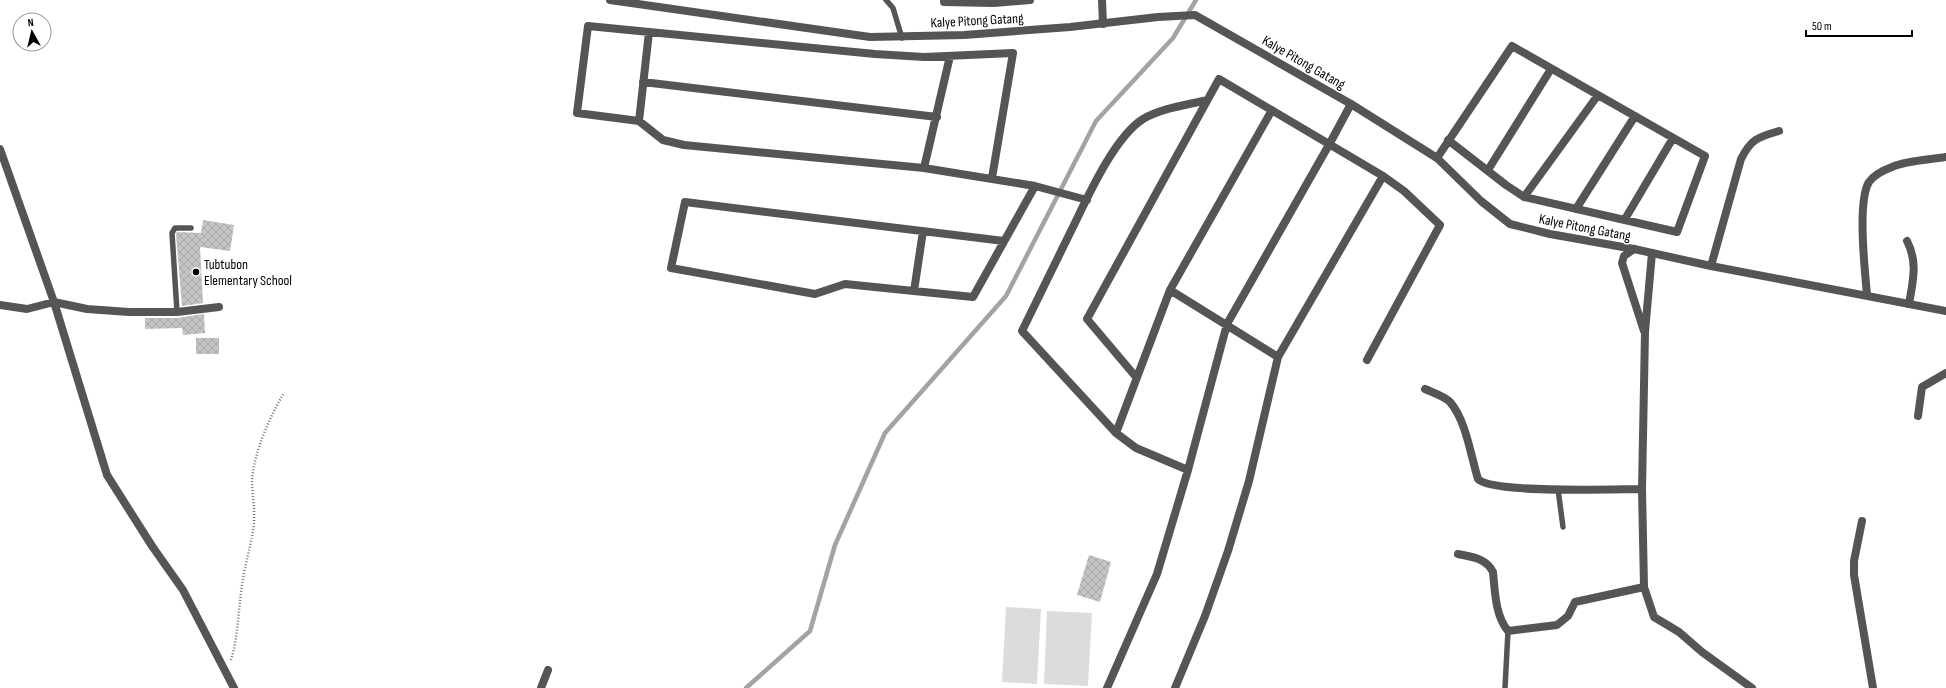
<svg xmlns="http://www.w3.org/2000/svg" width="1946" height="688" font-family="'Sofia Sans Condensed',sans-serif">
<style>
.garden{fill:#dcdcdc}
.lines{fill:none;stroke-linecap:round;stroke-linejoin:round}
.stream{stroke:#a3a3a3;stroke-width:4.5}
.building{fill:url(#building-cross-hatch)}
.path{stroke:#777;stroke-width:2.5;stroke-dasharray:1 2;stroke-linecap:butt}
.service{stroke:#555;stroke-width:5.5}
.minor{stroke:#555;stroke-width:8}
.tertiary{stroke:#555;stroke-width:8}
.poi-dot{fill:#000;stroke:#fff;stroke-width:1.5}
.labels{text-anchor:middle;stroke-width:3;stroke-linejoin:round;paint-order:stroke}
.street-label{font-size:14px;fill:#000;stroke:#fff}
.poi-label{font-size:14px;fill:#000;stroke:#fff;text-anchor:start}
</style>
<defs>
<pattern id="building-cross-hatch" width="8" height="8" patternUnits="userSpaceOnUse"><rect width="8" height="8" fill="#c4c4c4"/><path d="M0 0l8 8M0 8l8-8" fill="none" stroke="#a7a7a7"/></pattern>
</defs>
<rect width="100%" height="100%" fill="#fff"/>
<path class="garden" d="M 1006,607 L 1041,609 L 1037,684 L 1002,682 Z
M 1047,611 L 1092,613 L 1088,686 L 1044,684 Z"/>
<g class="lines">
<path class="stream" d="M 746,688 L 810,631 L 835,545 L 885,433 L 1006,296 L 1096,121 L 1173,38 L 1196,0"/>
</g>
<path class="building" d="M 203,220 L 234,225 L 230,251 L 200,247 L 203,303 L 182,306 L 176,234 L 177,232 L 201,233 Z
M 204,314 L 205,333 L 183,335 L 182,328 L 145,329 L 145,318 L 177,318 Z
M 196,338 L 219,338 L 219,354 L 196,354 Z
M 1089,555 L 1111,562 L 1100,602 L 1077,595 Z"/>
<g class="lines">
<path class="path" d="M 231,660 C 239,634 238,606 243,579 C 246,560 252,542 254,523 C 255,508 252,494 252,480 C 254,452 270,416 284,393"/>
<path class="service" d="M 886,0 L 893,8 L 902,38
M 177,312 L 172,233 L 175,228 L 191,228
M 1558,489 L 1563,527
M 1505,688 L 1508,631"/>
<path class="minor" d="M 944,0 L 944,2 L 994,3 L 1030,0
M 1102,0 L 1103,24
M 643,82 L 937,117
M 639,121 L 649,32
M 0,149 L 54,302 L 107,475 L 152,546 L 183,590 L 234,688
M 1437,158 L 1512,46 L 1705,156 L 1677,232 L 1524,197 L 1506,185 L 1448,140
M 924,168 L 950,56
M 1488,170 L 1551,69
M 992,178 L 1013,53 L 924,57 L 875,54 L 588,26 L 577,113 L 639,121 L 663,140 L 684,145 L 924,168 L 1035,186 L 1087,200
M 1524,197 L 1598,95
M 1576,209 L 1635,116
M 1625,219 L 1673,138
M 1004,241 L 685,202 L 671,268 L 815,294 L 845,284 L 973,297 L 1035,186
M 1907,241 C 1918,262 1913,281 1909,304
M 1634,249 L 1624,256 L 1622,263 L 1644,331
M 1711,266 L 1741,159 C 1751,139 1758,137 1779,131
M 1170,290 L 1278,357
M 914,291 L 923,231
M 1867,295 C 1865,271 1857,201 1869,182 C 1874,175 1884,170 1892,167 C 1908,160 1929,160 1946,157
M 0,305 L 27,309 L 54,302 L 87,309 L 129,312 L 177,312 L 219,307
M 1136,377 L 1087,319 L 1219,79 L 1383,176 L 1404,191 L 1440,225 L 1367,360
M 1425,389 C 1434,393 1444,396 1450,402 C 1466,420 1471,457 1478,479 C 1492,494 1616,489 1642,489
M 1918,416 L 1922,387 L 1946,373
M 1116,433 L 1170,290 L 1272,110
M 1188,470 L 1136,448 L 1116,433 L 1022,331 C 1038,298 1054,266 1070,233 C 1086,201 1113,138 1143,119 C 1162,108 1187,105 1207,100
M 1862,521 L 1854,561 L 1854,575 L 1873,688
M 1458,554 C 1472,557 1486,558 1493,572 C 1495,591 1495,615 1508,631 L 1557,625 L 1568,616 L 1575,602 L 1644,587 L 1654,617 L 1679,632 L 1702,652 L 1752,688
M 1644,587 L 1642,489 L 1645,332 L 1652,253
M 541,688 L 548,670
M 1107,688 L 1157,574 L 1188,470 L 1227,324 L 1330,143 L 1351,104
M 1175,688 L 1205,616 L 1228,551 L 1249,481 L 1278,357 L 1383,176"/>
<path class="tertiary" d="M 610,0 L 870,37 L 964,35 L 1070,27 L 1158,17 L 1195,15 L 1351,104 L 1437,158 L 1481,201 L 1510,224 L 1550,234 L 1634,249 L 1711,266 L 1946,311"/>
</g>
<circle class="poi-dot" cx="196" cy="272" r="4"/>
<g class="labels">
<g class="street-label">
<text transform="translate(977 20) rotate(-3)" y="5">Kalye Pitong Gatang</text>
<text transform="translate(1304 62) rotate(30)" y="5">Kalye Pitong Gatang</text>
<text transform="translate(1585 227) rotate(11)" y="5">Kalye Pitong Gatang</text>
</g>
<g class="poi-label">
<text x="204" y="269">Tubtubon<tspan x="204" dy="16">Elementary School</tspan></text>
</g>
</g>
<g transform="translate(32 32) rotate(352)"><circle r="19" fill="#ffffff" stroke="#999999"/>
<path d="M0-3L7 15L0 10L-7 15Z" fill="#000000"/>
<text y="-6" font-size="11" font-weight="bold" text-anchor="middle" fill="#000000">N</text>
</g>
<path d="M1806 30v6h106v-6" fill="none" stroke="#000000" stroke-width="2"/>
<text x="1812" y="30" font-size="12" fill="#000000" stroke="#ffffff" stroke-width="3" paint-order="stroke">50 m</text>
</svg>
